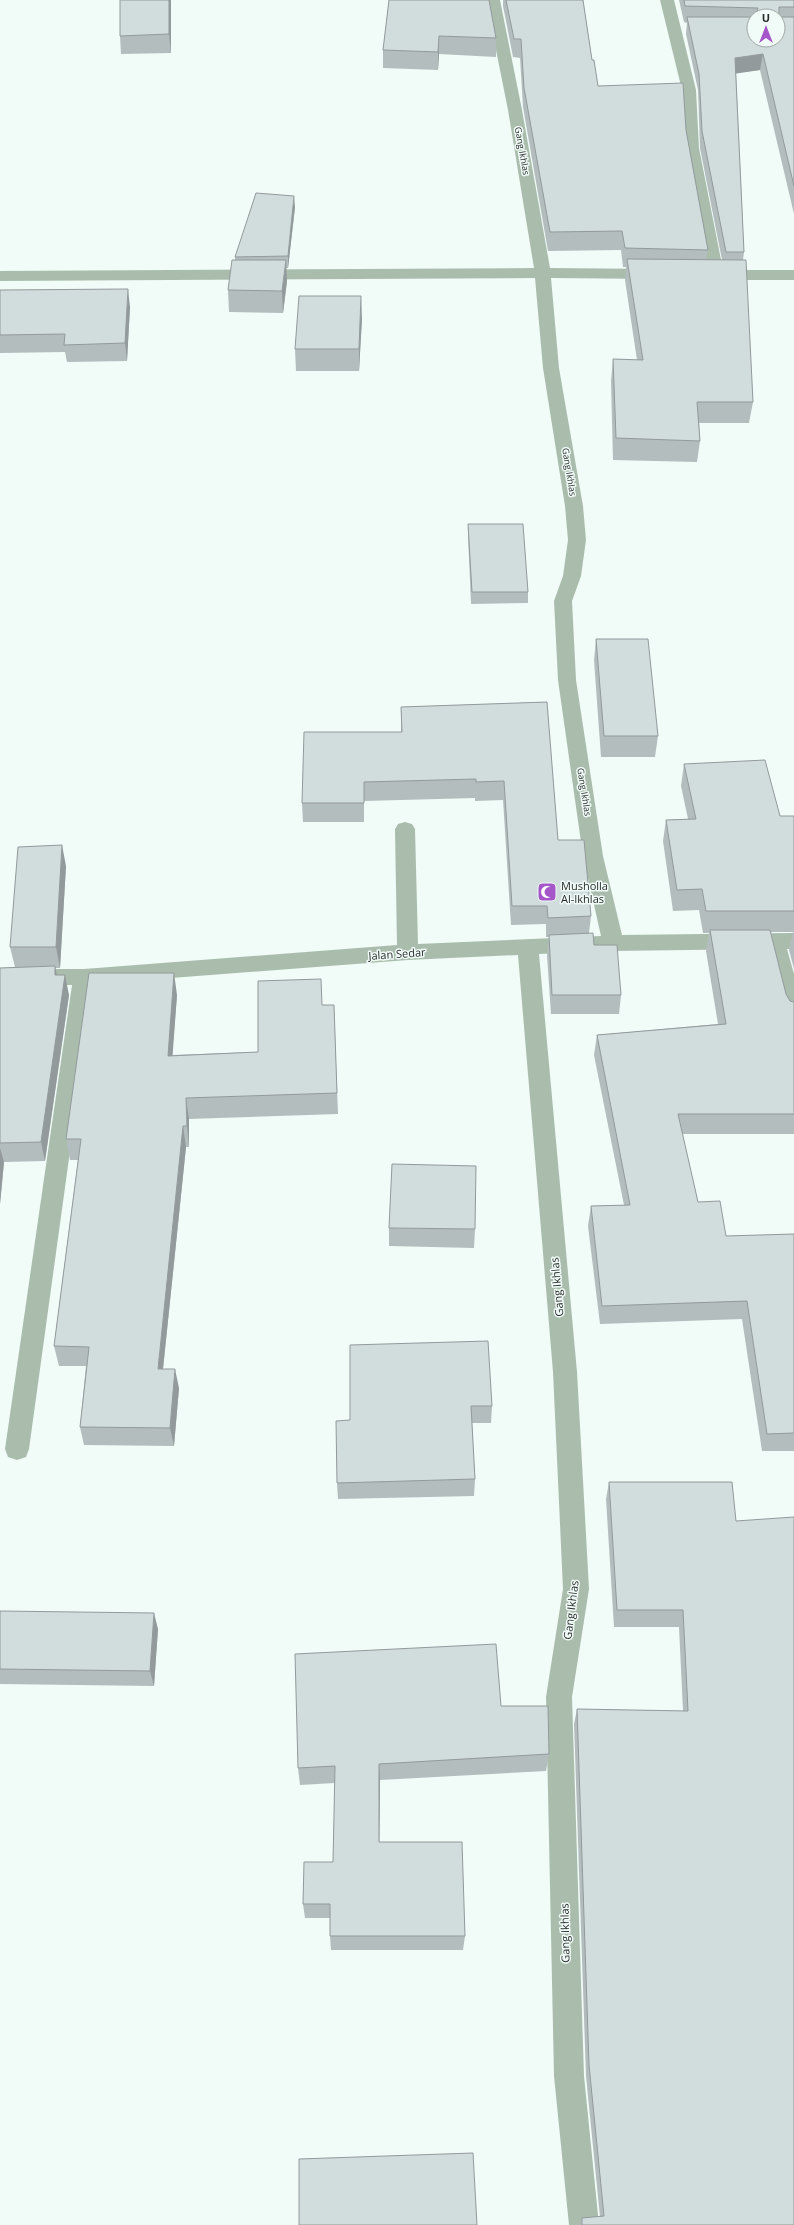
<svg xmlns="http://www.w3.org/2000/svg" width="794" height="2225" font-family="'Open Sans',sans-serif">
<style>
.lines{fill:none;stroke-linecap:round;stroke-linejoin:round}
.minor{fill:#aabdad;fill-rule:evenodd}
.wall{fill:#b4bdbe;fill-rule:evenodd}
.shaded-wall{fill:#929a9b}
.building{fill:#d1dcdd;stroke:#929a9b}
.labels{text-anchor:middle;stroke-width:3;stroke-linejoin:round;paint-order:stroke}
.far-street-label{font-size:9px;fill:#282c2b;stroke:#f1fbf8}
.poi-label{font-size:11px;fill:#282c2b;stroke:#f1fbf8;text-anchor:start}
.street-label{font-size:11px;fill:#282c2b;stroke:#f1fbf8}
</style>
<rect width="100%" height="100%" fill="#f1fbf8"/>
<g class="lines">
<path class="minor" d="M 486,0 L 500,0 L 522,110 L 550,268 L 655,269 L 661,271 L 663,274 L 661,277 L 655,279 L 551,278 L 559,368 L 583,506 L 586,540 L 581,576 L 572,601 L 576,680 L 603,856 L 622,935 L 794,933 L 794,949 L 787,949 L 794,974 L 794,1022 L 786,1020 L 783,1014 L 767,949 L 613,951 L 539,954 L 577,1372 L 589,1589 L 572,1697 L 584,2076 L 599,2225 L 569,2225 L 554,2076 L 546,1697 L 563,1589 L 553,1372 L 518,955 L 408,960 L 93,984 L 29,1449 L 26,1457 L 17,1460 L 8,1457 L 5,1449 L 72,985 L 0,985 L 0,969 L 84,969 L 397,945 L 395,829 L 398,824 L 405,822 L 412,824 L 415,829 L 418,944 L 601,936 L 583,856 L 558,680 L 554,601 L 563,576 L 568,540 L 565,506 L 543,368 L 535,278 L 0,281 L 0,271 L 534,268 L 508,110 Z
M 660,0 L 674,0 L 696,90 L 699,148 L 723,270 L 794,270 L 794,280 L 716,280 L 710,278 L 708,275 L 685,148 L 682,90 Z"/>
</g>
<path class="wall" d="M 171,0 L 171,53 L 121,54 L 120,36 Z
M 389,0 L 496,38 L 496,57 L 439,54 L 438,70 L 383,68 L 383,50 Z
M 503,0 L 583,0 L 592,60 L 598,86 L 686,130 L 708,250 L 706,260 L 722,260 L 700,148 L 698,90 L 686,34 L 687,23 L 684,22 L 679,0 L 794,0 L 794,214 L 760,70 L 736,73 L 744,252 L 743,260 L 753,402 L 749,423 L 699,423 L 700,441 L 697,462 L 613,460 L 611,381 L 613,359 L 637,360 L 625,280 L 626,267 L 623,267 L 621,250 L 548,251 L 523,107 L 520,58 L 513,57 L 503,6 ZM 754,16 L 778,16 L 754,40 Z
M 295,207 L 288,268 L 286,268 L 287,281 L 283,313 L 229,312 L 228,290 L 235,260 L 235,257 Z
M 0,290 L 130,307 L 127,361 L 67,362 L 65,352 L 0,353 Z
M 362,318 L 359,371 L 296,371 L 295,349 Z
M 468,524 L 528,592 L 528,603 L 471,604 L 468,536 Z
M 596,639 L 658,736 L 655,757 L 601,757 L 594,660 Z
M 547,702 L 558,840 L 591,916 L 589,933 L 594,945 L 621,995 L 619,1014 L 551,1014 L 547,955 L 549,937 L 546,937 L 546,924 L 511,925 L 503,800 L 475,801 L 475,798 L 364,801 L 364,822 L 303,822 L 302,803 L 401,732 L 401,707 Z
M 684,764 L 780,816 L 794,816 L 794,969 L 789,950 L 793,932 L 771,932 L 786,994 L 790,1001 L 794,1002 L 794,1134 L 682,1134 L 698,1202 L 726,1236 L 794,1234 L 794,1451 L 762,1451 L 742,1319 L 600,1324 L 588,1226 L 591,1206 L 624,1205 L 594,1055 L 597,1035 L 718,1024 L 706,951 L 709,933 L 703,933 L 699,910 L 673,911 L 663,841 L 666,820 L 688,819 L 681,786 Z
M 66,866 L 60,968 L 55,968 L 57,975 L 69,995 L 45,1161 L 4,1162 L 0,1204 L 0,968 L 15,967 L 10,947 Z
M 177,995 L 172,1055 L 258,1052 L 322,1005 L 334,1005 L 338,1114 L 189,1119 L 189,1147 L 186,1147 L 163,1369 L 179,1388 L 174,1446 L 84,1445 L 80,1427 L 86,1366 L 59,1366 L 54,1346 L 78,1160 L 70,1160 L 66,1139 Z
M 389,1228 L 475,1229 L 474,1248 L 389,1246 Z
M 350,1345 L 492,1406 L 491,1423 L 472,1423 L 475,1479 L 474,1496 L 338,1499 L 337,1483 L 350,1420 Z
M 609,1482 L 732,1482 L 794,2225 L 579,2225 L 582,2218 L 600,2217 L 586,2076 L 574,1724 L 577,1709 L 683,1711 L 679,1627 L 614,1627 L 606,1499 Z
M 0,1611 L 158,1629 L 154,1686 L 0,1684 Z
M 501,1706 L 549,1754 L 546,1771 L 380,1780 L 379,1842 L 465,1936 L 463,1950 L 331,1950 L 330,1936 L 330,1918 L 305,1918 L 303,1904 L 333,1862 L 335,1783 L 300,1785 L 298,1768 Z"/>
<path class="shaded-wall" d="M 169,0 L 171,0 L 171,53 L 169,34 Z
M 439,36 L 439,54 L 438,70 L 438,52 Z
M 763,54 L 760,70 L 733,74 L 735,58 Z
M 294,196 L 295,207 L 288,268 L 288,256 Z
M 286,260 L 287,281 L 283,313 L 282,291 Z
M 128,289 L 130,307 L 127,361 L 125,343 Z
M 361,296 L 362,318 L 359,371 L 359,349 Z
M 62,845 L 66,866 L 60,968 L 56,947 Z
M 55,966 L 59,986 L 55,975 Z
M 174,973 L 177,995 L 171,1077 L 168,1056 Z
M 65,975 L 69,995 L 45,1161 L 41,1142 Z
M 186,1098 L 189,1119 L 189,1147 L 187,1126 Z
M 183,1126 L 186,1147 L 161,1388 L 158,1369 Z
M 0,1148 L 4,1162 L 0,1204 Z
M 175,1369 L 179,1388 L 174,1446 L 170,1428 Z
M 154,1613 L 158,1629 L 154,1686 L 150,1671 Z
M 379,1764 L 380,1780 L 379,1858 Z"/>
<path class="building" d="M 120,0 L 169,0 L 169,34 L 120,36 Z
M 389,0 L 489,0 L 496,38 L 439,36 L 438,52 L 383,50 Z
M 506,0 L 583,0 L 592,60 L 594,60 L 598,86 L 683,83 L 686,130 L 708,250 L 625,248 L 622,231 L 550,232 L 524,88 L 521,39 L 514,39 Z
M 684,0 L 794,0 L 794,7 L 779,7 L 779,17 L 794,17 L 794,186 L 763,54 L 735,58 L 744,252 L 726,252 L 702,131 L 699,74 L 687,17 L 754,17 L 754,40 L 778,40 L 778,16 L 756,16 L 758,8 L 685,6 Z
M 256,193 L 294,196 L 288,256 L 235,257 Z
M 627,259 L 746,260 L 753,402 L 697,402 L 700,441 L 616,438 L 613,359 L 643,360 Z
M 232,260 L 286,260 L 282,291 L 228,290 Z
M 128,289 L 125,343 L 64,345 L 65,334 L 0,335 L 0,290 Z
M 299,296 L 361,296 L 359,349 L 295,349 Z
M 468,524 L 523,524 L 528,592 L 472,592 Z
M 596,639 L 648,639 L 658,736 L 604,736 Z
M 547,702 L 558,840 L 584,840 L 591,916 L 548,918 L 547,906 L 512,906 L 504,781 L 476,782 L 476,779 L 364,782 L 364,803 L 302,803 L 304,732 L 402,732 L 401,707 Z
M 765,760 L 780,816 L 794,816 L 794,911 L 706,911 L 702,889 L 677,890 L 666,820 L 696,819 L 684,764 Z
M 62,845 L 56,947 L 10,947 L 18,847 Z
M 710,930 L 770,930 L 786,994 L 790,1001 L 794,1002 L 794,1114 L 678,1114 L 698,1202 L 720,1201 L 726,1236 L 794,1234 L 794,1433 L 767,1434 L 747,1301 L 602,1306 L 591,1206 L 630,1205 L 597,1035 L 726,1024 Z
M 593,933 L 594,945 L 617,945 L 621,995 L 552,995 L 549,935 Z
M 55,966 L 55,975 L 65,975 L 41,1142 L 0,1143 L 0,968 Z
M 89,973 L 174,973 L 168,1056 L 258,1052 L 258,981 L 321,979 L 322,1005 L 334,1005 L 337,1093 L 186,1098 L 187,1126 L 183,1126 L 158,1369 L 175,1369 L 170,1428 L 80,1427 L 89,1347 L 54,1346 L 81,1139 L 66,1139 Z
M 392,1164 L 476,1166 L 475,1229 L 389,1228 Z
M 488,1341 L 492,1406 L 471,1406 L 475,1479 L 337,1483 L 336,1421 L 350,1420 L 350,1345 Z
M 609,1482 L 732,1482 L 736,1521 L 794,1517 L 794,2225 L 582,2225 L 582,2218 L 604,2216 L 589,2065 L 577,1709 L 688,1711 L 683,1610 L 617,1610 Z
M 0,1611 L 154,1613 L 150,1671 L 0,1669 Z
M 496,1644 L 501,1706 L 548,1706 L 549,1754 L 379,1764 L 379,1842 L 462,1842 L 465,1936 L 330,1936 L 330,1904 L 303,1904 L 304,1862 L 333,1862 L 335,1766 L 298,1768 L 295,1654 Z
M 473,2153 L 477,2225 L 299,2225 L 299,2159 Z"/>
<defs>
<g id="mosque-square" transform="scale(1)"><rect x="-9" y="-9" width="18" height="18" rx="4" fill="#a557c9" stroke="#f1fbf8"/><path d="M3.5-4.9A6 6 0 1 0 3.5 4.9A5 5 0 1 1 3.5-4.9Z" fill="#fff"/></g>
</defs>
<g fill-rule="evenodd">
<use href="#mosque-square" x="547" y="892"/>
</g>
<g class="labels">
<g class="far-street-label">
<text transform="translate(522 151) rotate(80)" y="3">Gang Ikhlas</text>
<text transform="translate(569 472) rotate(81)" y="3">Gang Ikhlas</text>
<text transform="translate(584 792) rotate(81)" y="3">Gang Ikhlas</text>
</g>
<g class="poi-label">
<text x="561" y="890">Musholla<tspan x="561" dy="13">Al-Ikhlas</tspan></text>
</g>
<g class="street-label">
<text transform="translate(397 954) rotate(-4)" y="4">Jalan Sedar</text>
<text transform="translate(557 1287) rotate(-95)" y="4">Gang Ikhlas</text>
<text transform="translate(571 1610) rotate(-83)" y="4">Gang Ikhlas</text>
<text transform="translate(565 1933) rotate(-91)" y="4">Gang Ikhlas</text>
</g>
</g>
<g transform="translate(766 28)"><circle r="19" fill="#f1fbf8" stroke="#a1a8a6"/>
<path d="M0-3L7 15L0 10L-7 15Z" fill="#a557c9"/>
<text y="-6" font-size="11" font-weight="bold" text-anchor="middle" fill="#282c2b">U</text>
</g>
</svg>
